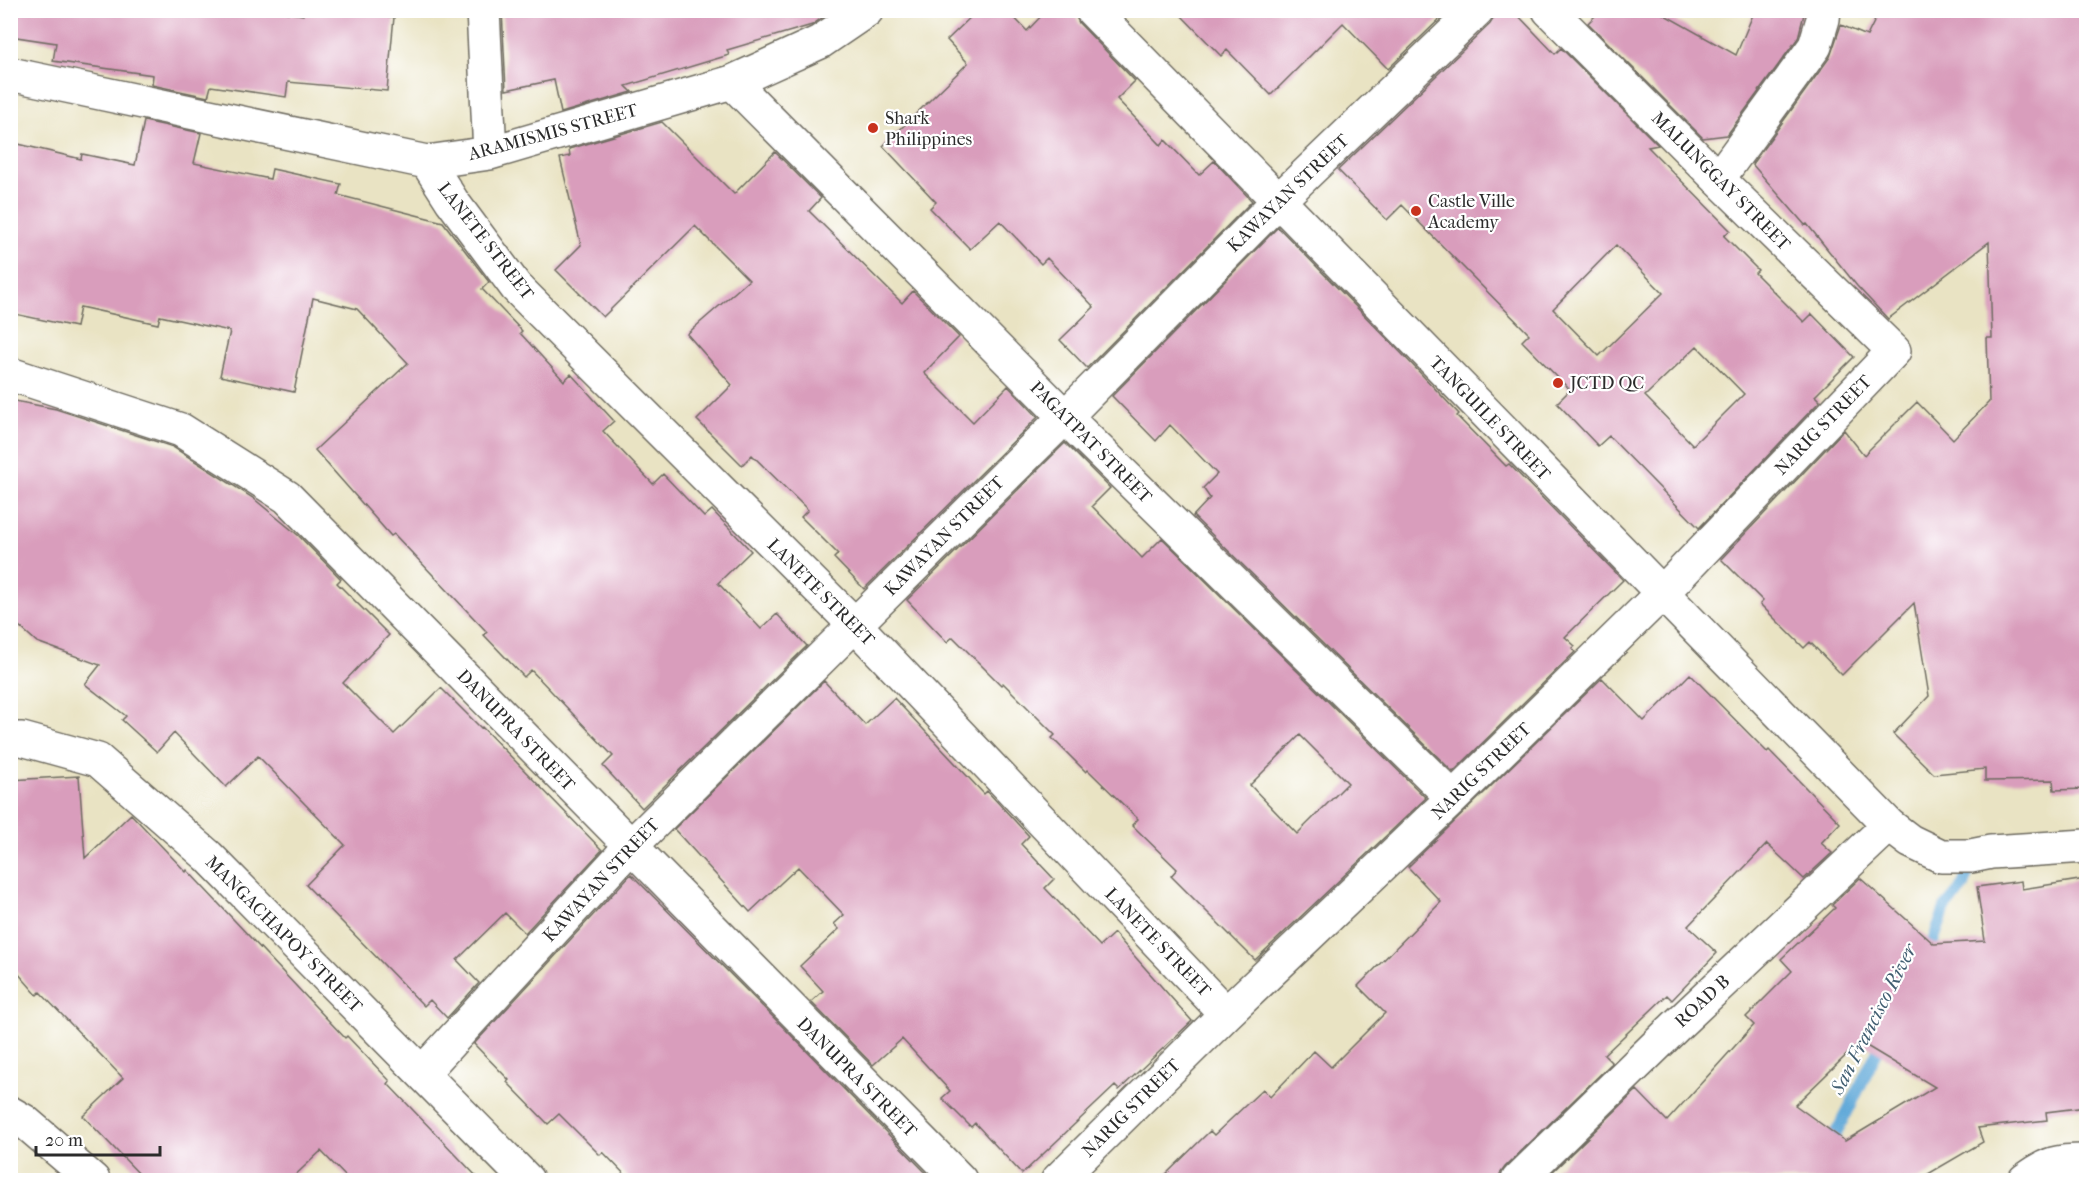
<svg xmlns="http://www.w3.org/2000/svg" width="2097" height="1191" font-family="'IM FELL French Canon',serif">
<style>
.lines{fill:none;stroke-linecap:round;stroke-linejoin:round}
.stream{stroke:#63aad9;stroke-width:12}
.building{fill:#d99dbc;fill-rule:evenodd}
.minor-casing{stroke:#6e6b60;stroke-width:36}
.minor{stroke:#fff;stroke-width:33}
.poi-dot{fill:#c8321e;stroke:#fff;stroke-width:2}
.labels{text-anchor:middle;stroke-width:4.5;stroke-linejoin:round;paint-order:stroke}
.poi-label{font-size:18px;fill:#2b2b2b;stroke:#fff;text-anchor:start}
.street-label{font-size:18px;fill:#2b2b2b;stroke:#fff}
.water-label{font-size:20px;font-style:italic;fill:#415e71;stroke:#fff}
</style>
<rect width="100%" height="100%" fill="#fff"/>
<filter id="ink" filterUnits="userSpaceOnUse"><feTurbulence type="fractalNoise" baseFrequency=".0167" numOctaves="2"/><feDisplacementMap in="SourceGraphic" scale="12" xChannelSelector="R" yChannelSelector="G"/><feConvolveMatrix kernelMatrix="1 2 1 2 8 2 1 2 1" color-interpolation-filters="sRGB"/></filter>
<filter id="wash" filterUnits="userSpaceOnUse"><feTurbulence type="fractalNoise" baseFrequency=".008" numOctaves="4" result="noise"/><feDisplacementMap in="SourceGraphic" scale="24" xChannelSelector="R" yChannelSelector="G"/><feGaussianBlur stdDeviation="1.35" result="paint"/><feColorMatrix in="noise" values="0 0 0 0 0 0 0 0 0 0 0 0 0 0 0 0 0 1.4 0 .05"/><feComposite in="paint" operator="in"/></filter>
<g filter="url(#wash)">
<rect width="100%" height="100%" fill="#e9e3c3"/>
<g class="lines">
<path class="stream" d="M 1928,956 L 1945,908 L 1964,886 L 1968,871
M 1827,1147 C 1850,1113 1864,1073 1885,1038"/>
</g>
<g id="blocks">
<path class="building" d="M 10,10 L 269,10 L 303,15 L 304,10 L 324,10 L 394,17 L 387,91 L 288,82 L 286,97 L 211,86 L 208,97 L 152,85 L 153,75 L 53,61 L 56,43 L 10,36 Z
M 502,10 L 830,10 L 830,12 L 812,25 L 727,50 L 729,55 L 626,86 L 632,92 L 561,113 L 554,80 L 506,90 Z
M 978,10 L 1007,10 L 1027,31 L 1047,10 L 1073,10 L 1079,23 L 1135,81 L 1117,99 L 1161,145 L 1165,140 L 1199,175 L 1214,161 L 1252,201 L 1087,368 L 1060,340 L 1094,307 L 1047,258 L 1041,264 L 1000,221 L 970,249 L 930,208 L 936,202 L 883,146 L 968,63 L 947,40 Z
M 1176,10 L 1449,10 L 1388,69 L 1343,23 L 1271,95 L 1227,50 L 1221,56 Z
M 1495,10 L 1513,10 L 1555,54 L 1561,48 L 1658,145 L 1648,147 L 1730,230 L 1724,236 L 1758,270 L 1755,273 L 1804,322 L 1812,314 L 1854,357 L 1815,396 L 1820,401 L 1699,528 L 1609,436 L 1598,446 L 1557,403 L 1570,390 L 1522,341 L 1529,334 L 1402,205 L 1387,220 L 1338,170 L 1490,24 L 1495,16 ZM 1616,245 L 1663,293 L 1599,356 L 1553,309 ZM 1697,346 L 1744,394 L 1693,445 L 1645,396 Z
M 1601,10 L 1656,10 L 1736,55 L 1755,10 L 1805,10 L 1798,38 L 1727,135 L 1703,138 L 1588,23 Z
M 1880,10 L 2086,10 L 2086,789 L 2054,790 L 2053,780 L 1985,781 L 1985,769 L 1934,774 L 1893,734 L 1929,696 L 1914,603 L 1842,675 L 1810,642 L 1804,648 L 1760,604 L 1763,601 L 1721,559 L 1844,430 L 1864,455 L 1917,402 L 1953,439 L 1989,402 L 1987,338 L 1992,338 L 1989,242 L 1888,319 L 1857,286 L 1807,224 L 1805,225 L 1752,164 L 1830,57 L 1841,25 L 1867,36 Z
M 144,121 L 201,133 L 194,163 L 270,179 L 272,169 L 341,184 L 338,195 L 443,222 L 489,282 L 482,289 L 522,331 L 520,333 L 564,381 L 571,374 L 614,421 L 603,431 L 653,484 L 663,474 L 704,517 L 712,510 L 751,551 L 718,583 L 761,629 L 777,614 L 807,646 L 642,808 L 603,766 L 613,756 L 531,670 L 524,677 L 484,635 L 487,632 L 394,534 L 391,536 L 315,450 L 408,363 L 357,309 L 313,298 L 294,392 L 220,376 L 230,331 L 160,316 L 158,324 L 80,307 L 76,327 L 10,313 L 10,142 L 81,159 L 82,154 L 135,165 Z
M 662,122 L 734,194 L 775,152 L 821,198 L 809,211 L 902,303 L 913,291 L 959,337 L 924,373 L 973,422 L 1008,386 L 1038,417 L 864,589 L 834,558 L 838,554 L 801,517 L 808,510 L 752,455 L 742,465 L 697,420 L 732,385 L 687,334 L 749,280 L 695,226 L 603,317 L 556,270 L 581,245 L 560,158 L 570,156 L 569,149 Z
M 1278,227 L 1405,357 L 1459,414 L 1457,416 L 1506,466 L 1509,464 L 1623,580 L 1565,637 L 1575,646 L 1572,649 L 1575,652 L 1453,772 L 1193,516 L 1210,498 L 1203,488 L 1217,474 L 1170,425 L 1156,441 L 1112,396 Z
M 10,400 L 56,409 L 173,447 L 253,498 L 299,536 L 341,579 L 337,583 L 389,635 L 343,683 L 394,734 L 441,688 L 481,728 L 482,727 L 602,850 L 525,933 L 505,913 L 457,960 L 479,983 L 447,1018 L 430,1000 L 424,1006 L 306,885 L 345,845 L 258,756 L 226,787 L 174,733 L 157,752 L 122,720 L 126,716 L 85,684 L 100,665 L 37,642 L 10,618 Z
M 1065,443 L 1110,488 L 1092,506 L 1142,558 L 1162,538 L 1426,798 L 1255,960 L 1171,876 L 1177,869 L 1132,825 L 1138,819 L 1088,770 L 1086,772 L 1052,738 L 1055,735 L 1003,683 L 1001,685 L 953,637 L 947,642 L 907,600 ZM 1300,735 L 1348,783 L 1297,834 L 1250,785 Z
M 1690,674 L 1767,752 L 1769,750 L 1840,823 L 1821,843 L 1832,853 L 1804,879 L 1767,844 L 1688,926 L 1717,953 L 1672,1000 L 1667,995 L 1604,1055 L 1612,1063 L 1505,1167 L 1500,1174 L 1500,1180 L 1160,1180 L 1210,1131 L 1214,1135 L 1263,1089 L 1270,1097 L 1314,1051 L 1331,1067 L 1385,1013 L 1358,986 L 1441,902 L 1408,867 L 1602,678 L 1644,721 Z
M 824,681 L 865,725 L 894,698 L 984,794 L 987,791 L 1029,836 L 1021,844 L 1054,879 L 1045,888 L 1100,946 L 1114,933 L 1192,1021 L 1119,1090 L 1115,1086 L 1022,1174 L 975,1123 L 971,1127 L 942,1098 L 950,1091 L 902,1039 L 873,1065 L 811,1002 L 823,991 L 800,966 L 839,929 L 834,924 L 844,915 L 798,867 L 750,912 L 674,829 Z
M 79,776 L 85,858 L 131,814 L 186,872 L 187,870 L 345,1038 L 347,1036 L 390,1081 L 388,1084 L 480,1180 L 349,1180 L 321,1151 L 290,1180 L 145,1180 L 83,1116 L 123,1078 L 40,992 L 37,995 L 10,964 L 10,780 Z
M 631,874 L 784,1028 L 933,1180 L 630,1180 L 603,1152 L 600,1155 L 559,1114 L 548,1124 L 507,1082 L 509,1080 L 474,1044 Z
M 1860,878 L 1934,944 L 1985,941 L 1977,887 L 2021,881 L 2022,889 L 2086,879 L 2086,1107 L 2046,1112 L 2047,1120 L 1978,1128 L 1983,1142 L 1918,1180 L 1544,1180 L 1637,1090 L 1667,1121 L 1754,1025 L 1746,1017 L 1792,971 L 1781,959 L 1835,908 L 1832,905 ZM 1860,1042 L 1935,1087 L 1845,1141 L 1795,1105 Z"/>
</g>
</g>
<g filter="url(#ink)">
<use href="#blocks" fill-opacity="0" stroke="#6e6b60" stroke-width="1.5"/>
<g class="lines">
<g class="minor-casing">
<path id="minor" d="M 483,10 L 490,153
M 1092,10 L 1889,825 L 1910,841 L 1941,856 L 1971,856 L 1991,852 L 2086,846
M 10,74 L 427,162 L 490,153 L 732,82 L 820,42 L 867,10
M 732,82 L 1065,417 L 1453,798
M 427,162 L 452,201 L 516,287 L 855,625 L 1226,1014
M 1718,179 L 1815,46 L 1823,19 L 1824,10
M 10,374 L 181,430 L 287,497 L 960,1180
M 10,739 L 22,739 L 98,760 L 208,856 L 527,1180
M 422,1073 L 630,847 L 1065,417 L 1278,201 L 1477,10
M 10,1113 L 24,1121 L 93,1180
M 1058,1180 L 1226,1014 L 1453,798 L 1662,593 L 1894,351 L 1718,179 L 1549,10
M 1518,1180 L 1676,1026 L 1889,825
M 2025,1180 C 2049,1162 2057,1161 2086,1161"/>
</g>
<use href="#minor" class="minor"/>
</g>
</g>
<g class="poi-dot">
<circle cx="873" cy="128" r="6"/>
<circle cx="1416" cy="211" r="6"/>
<circle cx="1558" cy="383" r="6"/>
</g>
<g class="labels">
<g class="poi-label">
<text x="885" y="124">Shark<tspan x="885" dy="21">Philippines</tspan></text>
<text x="1428" y="207">Castle Ville<tspan x="1428" dy="21">Academy</tspan></text>
<text x="1570" y="389">JCTD QC</text>
</g>
<g class="street-label">
<text transform="translate(553 132) rotate(-15)" y="6">ARAMISMIS STREET</text>
<text transform="translate(1721 181) rotate(45)" y="6">MALUNGGAY STREET</text>
<text transform="translate(1288 193) rotate(-44)" y="6">KAWAYAN STREET</text>
<text transform="translate(486 241) rotate(52)" y="6">LANETE STREET</text>
<text transform="translate(1490 418) rotate(46)" y="6">TANGUILE STREET</text>
<text transform="translate(1823 425) rotate(-46)" y="6">NARIG STREET</text>
<text transform="translate(1091 442) rotate(45)" y="6">PAGATPAT STREET</text>
<text transform="translate(944 536) rotate(-45)" y="6">KAWAYAN STREET</text>
<text transform="translate(821 592) rotate(45)" y="6">LANETE STREET</text>
<text transform="translate(516 730) rotate(46)" y="6">DANUPRA STREET</text>
<text transform="translate(1481 771) rotate(-44)" y="6">NARIG STREET</text>
<text transform="translate(601 880) rotate(-47)" y="6">KAWAYAN STREET</text>
<text transform="translate(284 934) rotate(45)" y="6">MANGACHAPOY STREET</text>
<text transform="translate(1158 942) rotate(46)" y="6">LANETE STREET</text>
<text transform="translate(1702 1001) rotate(-43)" y="6">ROAD B</text>
<text transform="translate(857 1077) rotate(45)" y="6">DANUPRA STREET</text>
<text transform="translate(1131 1108) rotate(-45)" y="6">NARIG STREET</text>
</g>
<g class="water-label">
<text transform="translate(1873 1019) rotate(-63)" y="7">San Francisco River</text>
</g>
</g>
<rect width="2097" height="1191" fill="none" stroke="#fff" stroke-width="36"/>
<path d="M36 1146v9h124v-9" fill="none" stroke="#2b2b2b" stroke-width="3"/>
<text x="45" y="1146" font-size="18" fill="#2b2b2b" stroke="#ffffff" stroke-width="4.5" paint-order="stroke">20 m</text>
</svg>
